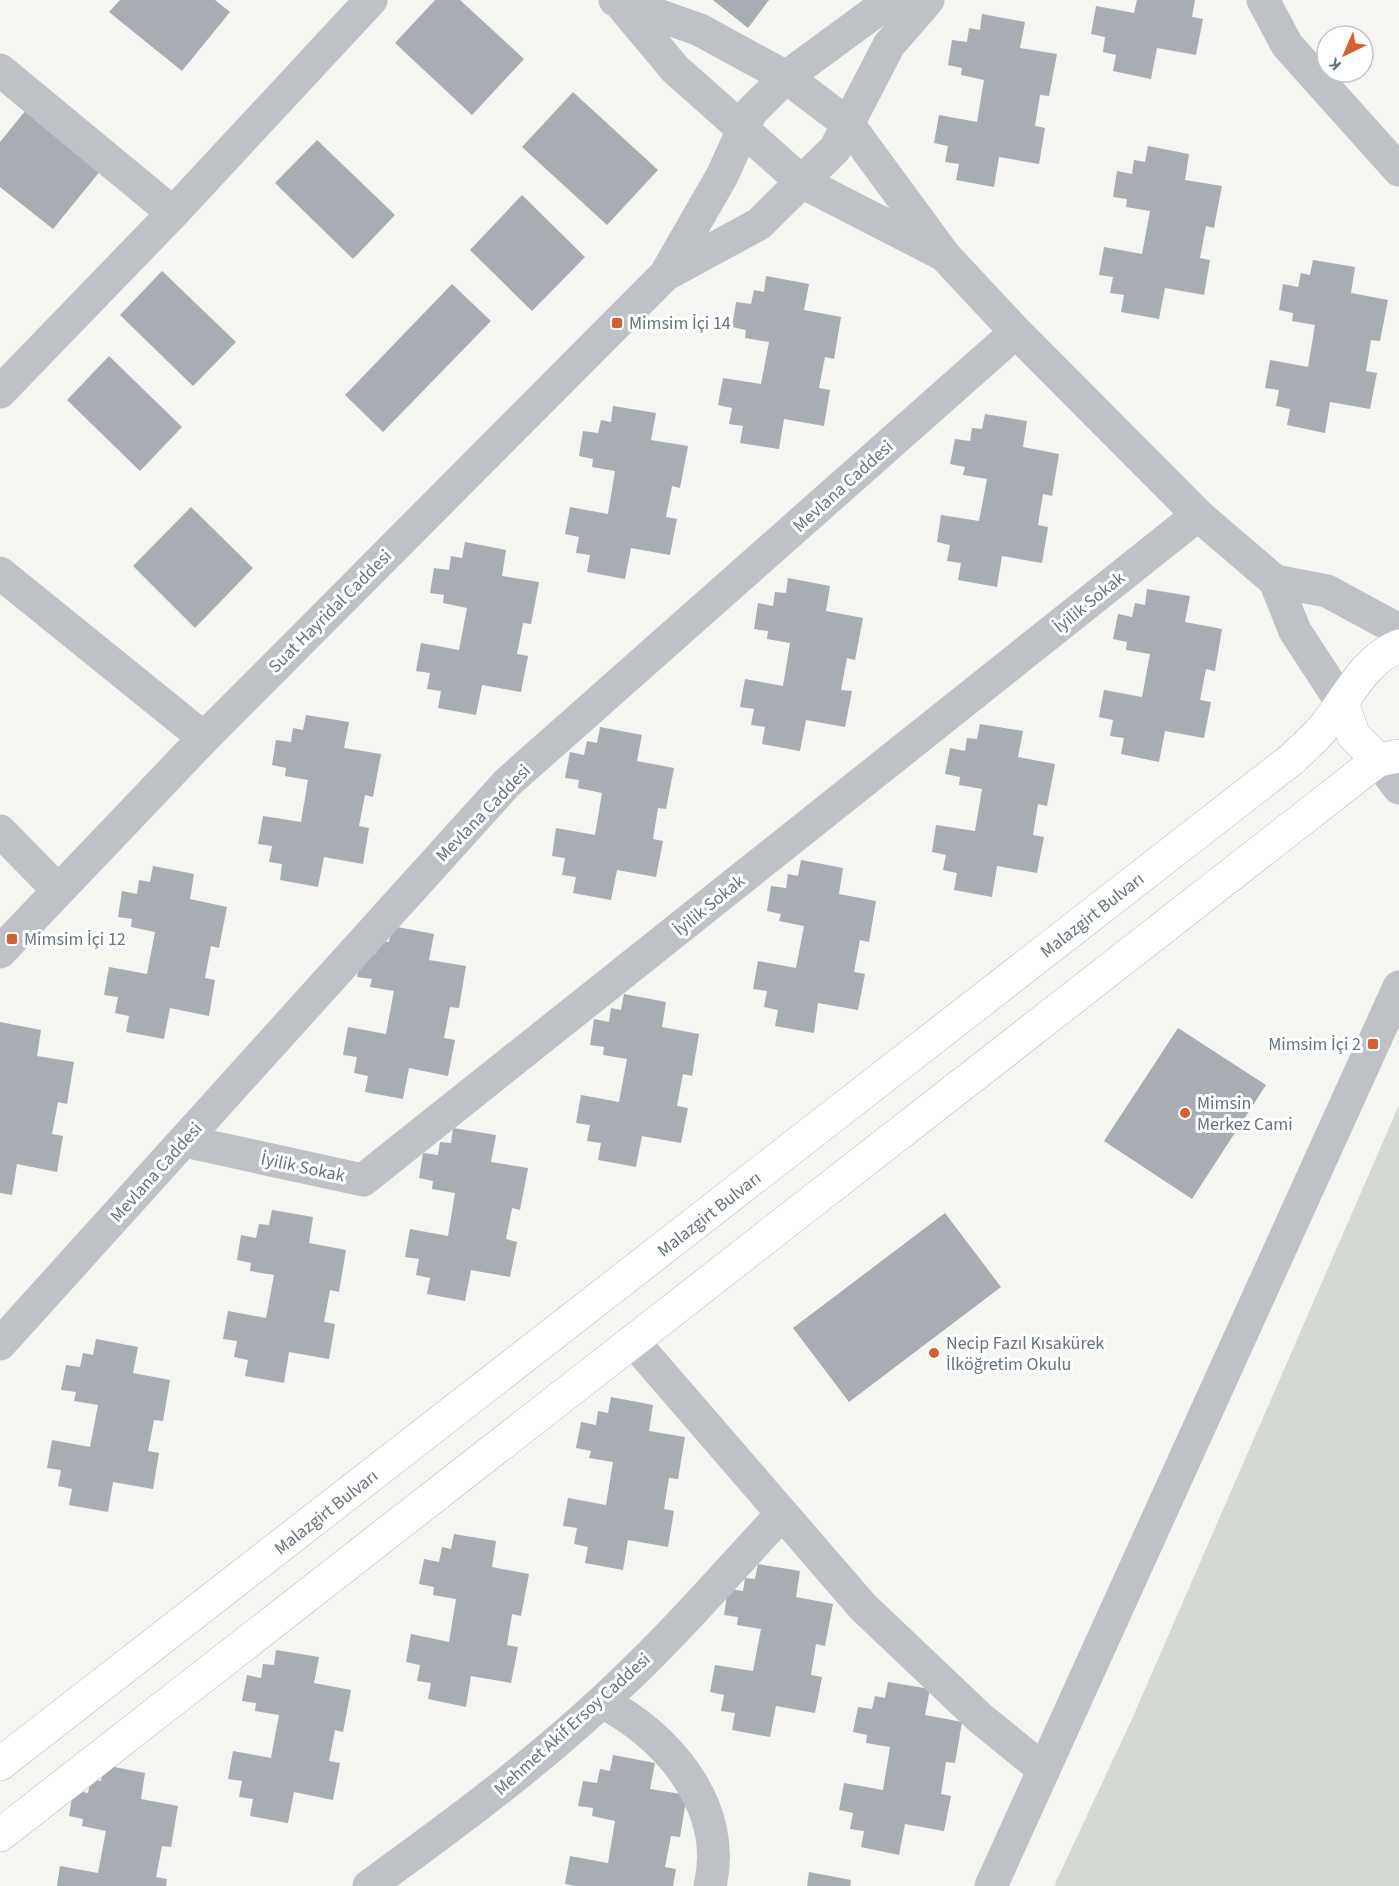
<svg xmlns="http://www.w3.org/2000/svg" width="1399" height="1886" font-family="'Source Sans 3',sans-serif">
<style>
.green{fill:#d4dad1}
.building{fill:#a7adb3}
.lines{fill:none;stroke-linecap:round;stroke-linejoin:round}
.highway-casing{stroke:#b3b6b9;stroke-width:34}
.minor{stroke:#bec1c5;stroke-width:33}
.highway{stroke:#fff;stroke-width:33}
.poi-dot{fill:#d95f2d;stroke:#fff;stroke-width:2}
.labels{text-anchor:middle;stroke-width:6;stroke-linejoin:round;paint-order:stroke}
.poi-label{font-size:18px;fill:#657381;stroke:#fff;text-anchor:start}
.street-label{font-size:18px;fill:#657381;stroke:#fff}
</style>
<rect width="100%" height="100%" fill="#f5f5f1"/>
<path class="green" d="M 1399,1105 L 1399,1886 L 1054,1886 L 1132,1719 Z"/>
<path class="building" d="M 120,0 L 215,0 L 230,12 L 182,71 L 109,12 Z
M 435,0 L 460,0 L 524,59 L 472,115 L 395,43 Z
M 713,0 L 769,0 L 748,28 Z
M 1137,0 L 1195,0 L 1192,17 L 1203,19 L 1196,55 L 1157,48 L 1151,79 L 1113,71 L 1116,55 L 1103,52 L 1105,37 L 1091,34 L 1096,6 L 1134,13 Z
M 982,14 L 1025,22 L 1020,48 L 1057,54 L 1049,96 L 1040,95 L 1035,126 L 1045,128 L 1039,164 L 999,157 L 994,187 L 956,180 L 959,164 L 945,162 L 948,146 L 934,143 L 939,115 L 977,122 L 984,80 L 961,75 L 962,68 L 948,65 L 952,40 L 967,42 L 969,28 L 980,30 Z
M 573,92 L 658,170 L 607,225 L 522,147 Z
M 26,110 L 101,170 L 53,229 L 0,187 L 0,142 Z
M 317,140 L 395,215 L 353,259 L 275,183 Z
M 1148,146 L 1189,154 L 1185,180 L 1222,186 L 1214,228 L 1206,226 L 1200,258 L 1210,260 L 1204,295 L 1165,288 L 1159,319 L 1121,312 L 1124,295 L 1110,293 L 1113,277 L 1099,275 L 1104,247 L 1142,254 L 1150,211 L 1126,207 L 1127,199 L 1113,197 L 1117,171 L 1132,174 L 1134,160 L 1145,162 Z
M 522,195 L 585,257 L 532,311 L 470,250 Z
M 1313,260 L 1355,267 L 1351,293 L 1388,300 L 1380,341 L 1371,340 L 1366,371 L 1377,373 L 1370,409 L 1330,402 L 1325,433 L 1287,425 L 1290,409 L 1276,406 L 1279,390 L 1265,388 L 1270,360 L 1308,367 L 1315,325 L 1292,321 L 1293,313 L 1279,310 L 1283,284 L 1298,287 L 1301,273 L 1310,275 Z
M 162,271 L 236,342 L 193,386 L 120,315 Z
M 766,276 L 809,284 L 804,310 L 841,317 L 834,359 L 825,357 L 819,388 L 830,390 L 824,426 L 784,419 L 779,449 L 740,443 L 743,426 L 729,424 L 732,408 L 718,405 L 723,378 L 761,384 L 769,342 L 745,338 L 746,330 L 732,327 L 736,302 L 751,304 L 754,290 L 764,292 Z
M 452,284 L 491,321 L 383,432 L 345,395 Z
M 109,356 L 182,427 L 140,471 L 67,400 Z
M 613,406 L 656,413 L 651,440 L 688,446 L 680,488 L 672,486 L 666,517 L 677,519 L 670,555 L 631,548 L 625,579 L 587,572 L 590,555 L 576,553 L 579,537 L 565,534 L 570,507 L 608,514 L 615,471 L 592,467 L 593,459 L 579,456 L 583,431 L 598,433 L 601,420 L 611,422 Z
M 985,414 L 1027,421 L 1023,447 L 1059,454 L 1052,496 L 1043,494 L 1038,525 L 1048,527 L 1042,563 L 1002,556 L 997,587 L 958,580 L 961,563 L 947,561 L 950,545 L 937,542 L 941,515 L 979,521 L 987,479 L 963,475 L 965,467 L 950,464 L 955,439 L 970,441 L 972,428 L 982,429 Z
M 191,507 L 253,568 L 195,628 L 133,566 Z
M 465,542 L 506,550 L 502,576 L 539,582 L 531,624 L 523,623 L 517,654 L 528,656 L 521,692 L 482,685 L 476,715 L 438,708 L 441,691 L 427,689 L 430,673 L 416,671 L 421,643 L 459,650 L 467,608 L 443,603 L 444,595 L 430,593 L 434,568 L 449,570 L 451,556 L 462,558 Z
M 788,578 L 830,586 L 826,611 L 863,618 L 855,660 L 847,658 L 841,690 L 852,691 L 845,727 L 806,720 L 800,751 L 762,744 L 765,727 L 751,725 L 754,709 L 740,707 L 745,679 L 783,686 L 790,643 L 767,639 L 768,631 L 754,629 L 758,603 L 773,606 L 775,592 L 786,593 Z
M 1147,589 L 1190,596 L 1185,622 L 1222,629 L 1215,671 L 1206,669 L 1200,700 L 1211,702 L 1204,738 L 1165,731 L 1159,762 L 1121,754 L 1124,738 L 1110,736 L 1113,720 L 1099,717 L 1104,690 L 1142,697 L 1150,654 L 1126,650 L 1127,642 L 1113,639 L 1118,614 L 1132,617 L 1135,603 L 1145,605 Z
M 306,715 L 349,722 L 344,748 L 381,754 L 373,797 L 365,795 L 359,826 L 369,828 L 363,864 L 324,857 L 318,887 L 280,880 L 282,864 L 269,862 L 272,846 L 258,844 L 263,816 L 301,822 L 308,780 L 285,776 L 286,768 L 272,765 L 276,740 L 291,742 L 293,728 L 303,730 Z
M 980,724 L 1023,731 L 1018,757 L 1055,764 L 1047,806 L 1038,804 L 1033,835 L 1044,837 L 1037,873 L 997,866 L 992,897 L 954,890 L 957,873 L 943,870 L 946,855 L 932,852 L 936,825 L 975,831 L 982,789 L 959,785 L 960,777 L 945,774 L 950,748 L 965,751 L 967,738 L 977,739 Z
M 600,727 L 642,735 L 637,761 L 674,768 L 666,809 L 658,808 L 653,839 L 663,841 L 656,877 L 617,870 L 611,900 L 573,893 L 576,877 L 562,875 L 565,858 L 552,856 L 556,828 L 595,835 L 602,793 L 578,788 L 579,780 L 565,778 L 570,752 L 584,755 L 587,741 L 597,743 Z
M 801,860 L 843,868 L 839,894 L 876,901 L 869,942 L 860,940 L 854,972 L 865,974 L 858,1010 L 818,1003 L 814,1033 L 775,1026 L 778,1010 L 764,1007 L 767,991 L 753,989 L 758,961 L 796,968 L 804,926 L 779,921 L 781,914 L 767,911 L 771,886 L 786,888 L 788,874 L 798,876 Z
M 153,866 L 194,874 L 190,899 L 227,907 L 219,948 L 211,946 L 205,978 L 215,980 L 209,1016 L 170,1008 L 164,1039 L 126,1032 L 129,1016 L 115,1013 L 118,997 L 104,995 L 109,967 L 147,974 L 155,932 L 131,927 L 132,919 L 118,917 L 122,891 L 137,894 L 139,880 L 150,882 Z
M 392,926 L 434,934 L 429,960 L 466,966 L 459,1008 L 450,1007 L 444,1038 L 455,1040 L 448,1076 L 409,1068 L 403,1099 L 365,1092 L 368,1076 L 354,1073 L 357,1057 L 343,1055 L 348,1027 L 386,1034 L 394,991 L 370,987 L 372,979 L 357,977 L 362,951 L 376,954 L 379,940 L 389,942 Z
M 624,994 L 666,1002 L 662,1027 L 699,1034 L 692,1076 L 683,1074 L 677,1106 L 688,1108 L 681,1143 L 642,1136 L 636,1167 L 598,1160 L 601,1143 L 587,1141 L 590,1125 L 576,1123 L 581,1095 L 619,1102 L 627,1059 L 603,1055 L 604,1047 L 590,1045 L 594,1019 L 609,1022 L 611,1008 L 621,1010 Z
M 0,1022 L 41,1030 L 37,1056 L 74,1062 L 67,1104 L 58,1102 L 52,1134 L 63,1136 L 57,1172 L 17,1164 L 12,1195 L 0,1193 Z
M 1178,1028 L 1266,1085 L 1192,1199 L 1104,1141 Z
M 453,1128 L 496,1135 L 491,1162 L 528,1168 L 520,1210 L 512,1208 L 506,1239 L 517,1242 L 510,1277 L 471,1270 L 465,1301 L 427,1294 L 430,1278 L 416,1275 L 419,1259 L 405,1257 L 410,1229 L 448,1236 L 455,1193 L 432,1189 L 433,1181 L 419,1178 L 423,1153 L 438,1155 L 440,1142 L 451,1143 Z
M 272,1210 L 313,1217 L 309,1243 L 346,1250 L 339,1292 L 330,1290 L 324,1322 L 335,1324 L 329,1359 L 289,1352 L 284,1383 L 245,1376 L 248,1360 L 234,1357 L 237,1341 L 223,1339 L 228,1311 L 266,1318 L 274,1275 L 250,1271 L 251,1263 L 237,1260 L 241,1235 L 256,1238 L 259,1224 L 269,1225 Z
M 945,1213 L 1001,1287 L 849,1402 L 793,1328 Z
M 96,1339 L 138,1347 L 133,1373 L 170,1380 L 163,1421 L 154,1420 L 148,1451 L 159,1453 L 153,1489 L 113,1482 L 108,1512 L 69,1505 L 72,1489 L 58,1486 L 61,1470 L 47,1468 L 52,1440 L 90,1447 L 98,1405 L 74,1401 L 76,1392 L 61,1390 L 66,1365 L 80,1367 L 83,1353 L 93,1355 Z
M 611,1397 L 653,1405 L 649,1431 L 685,1437 L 678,1479 L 669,1478 L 664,1509 L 674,1511 L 668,1547 L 628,1540 L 623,1570 L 585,1563 L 588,1547 L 574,1544 L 577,1528 L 563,1526 L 568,1498 L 606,1505 L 613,1462 L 589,1458 L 591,1451 L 576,1448 L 581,1422 L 596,1425 L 598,1411 L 608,1413 Z
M 454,1534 L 496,1541 L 492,1567 L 529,1574 L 521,1616 L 512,1614 L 507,1645 L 518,1647 L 511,1683 L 471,1676 L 466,1707 L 428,1699 L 431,1683 L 417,1681 L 420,1665 L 406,1662 L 411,1634 L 449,1642 L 456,1599 L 433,1595 L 434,1587 L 419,1584 L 424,1559 L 439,1562 L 442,1547 L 451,1549 Z
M 758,1564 L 800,1571 L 796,1597 L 833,1604 L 825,1646 L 816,1644 L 811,1675 L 822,1677 L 815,1713 L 776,1706 L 770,1737 L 732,1730 L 735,1713 L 721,1711 L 724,1695 L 710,1692 L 715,1665 L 753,1671 L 761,1629 L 737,1625 L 738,1617 L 724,1615 L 728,1589 L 743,1591 L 745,1578 L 755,1579 Z
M 276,1650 L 319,1657 L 314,1683 L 351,1690 L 343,1732 L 335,1730 L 329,1761 L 340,1763 L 333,1800 L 294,1792 L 288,1823 L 250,1816 L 253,1799 L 239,1797 L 242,1781 L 228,1779 L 233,1751 L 271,1758 L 279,1715 L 255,1711 L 256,1703 L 242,1701 L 247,1675 L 261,1678 L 263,1664 L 274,1665 Z
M 888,1682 L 930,1689 L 925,1715 L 962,1722 L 955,1763 L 946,1762 L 941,1794 L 951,1796 L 944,1831 L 905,1824 L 899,1855 L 861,1847 L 864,1831 L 850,1829 L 853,1813 L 839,1810 L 844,1783 L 883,1790 L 890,1747 L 866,1743 L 867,1735 L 853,1732 L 858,1707 L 872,1709 L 875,1696 L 885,1698 Z
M 613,1755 L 655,1763 L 650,1789 L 687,1795 L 680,1837 L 671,1836 L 665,1867 L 676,1869 L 673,1886 L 576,1886 L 565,1884 L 570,1856 L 608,1863 L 615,1821 L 592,1816 L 593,1808 L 578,1806 L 583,1781 L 597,1783 L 600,1769 L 610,1771 Z
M 104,1765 L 145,1773 L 141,1799 L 178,1806 L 171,1847 L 162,1846 L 156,1877 L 167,1879 L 166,1886 L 57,1886 L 60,1866 L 98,1873 L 106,1831 L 82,1826 L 83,1819 L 69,1816 L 73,1790 L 88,1793 L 91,1779 L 101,1781 Z
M 809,1872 L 851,1880 L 850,1886 L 807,1886 Z"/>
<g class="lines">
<g class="highway-casing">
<path id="highway" d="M 1342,703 L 1354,736 L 1378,760
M 0,1764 L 1292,759 C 1303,748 1315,738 1325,726 C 1349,697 1362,661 1399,646
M 0,1835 L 1378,760 L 1399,756"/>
</g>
<path class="minor" d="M 615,0 L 700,30 L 786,77 L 848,124 L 945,256 L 1016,332 L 1198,515 L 1275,581 L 1295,631 L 1342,703
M 1263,0 L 1287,45 L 1399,170
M 619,2 L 675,69 L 802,182 L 940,253
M 0,70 L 173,213
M 665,275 L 759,224 L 835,149 L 889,45 L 928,0
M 0,392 L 173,213 L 371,0
M 0,573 L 204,738
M 1275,581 L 1327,591 L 1399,630
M 1378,760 L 1399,788
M 0,831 L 58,890
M 0,952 L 204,738 L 665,275 L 722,176 L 751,112 L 786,77 L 891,0
M 184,1141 L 363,1180 L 1198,515
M 633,1341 L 863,1607 L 980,1718 L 1044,1770
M 0,1344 L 507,783 L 1016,332
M 602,1702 C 667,1735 729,1807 710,1886
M 369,1886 C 460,1820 551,1753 631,1674 C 684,1624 731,1568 781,1515
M 991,1886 L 1399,987"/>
<use href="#highway" class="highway"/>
</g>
<g class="poi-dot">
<rect x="611" y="317" width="12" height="12" rx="3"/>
<rect x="6" y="933" width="12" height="12" rx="3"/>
<rect x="1367" y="1038" width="12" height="12" rx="3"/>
<circle cx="1185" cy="1113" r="6"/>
<circle cx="934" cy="1353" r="6"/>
</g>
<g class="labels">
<g class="poi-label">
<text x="629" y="329">Mimsim İçi 14</text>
<text x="24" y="945">Mimsim İçi 12</text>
<text x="1361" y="1050" text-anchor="end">Mimsim İçi 2</text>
<text x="1197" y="1109">Mimsin<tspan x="1197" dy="21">Merkez Cami</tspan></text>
<text x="946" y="1349">Necip Fazıl Kısakürek<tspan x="946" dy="21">İlköğretim Okulu</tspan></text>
</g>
<g class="street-label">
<text transform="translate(843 486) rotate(-42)" y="6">Mevlana Caddesi</text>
<text transform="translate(1089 602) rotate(-39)" y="6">İyilik Sokak</text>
<text transform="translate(330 611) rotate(-45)" y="6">Suat Hayridal Caddesi</text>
<text transform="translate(483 813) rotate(-46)" y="6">Mevlana Caddesi</text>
<text transform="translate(709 905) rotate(-39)" y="6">İyilik Sokak</text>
<text transform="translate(1092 915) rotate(-38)" y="6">Malazgirt Bulvarı</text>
<text transform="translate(303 1167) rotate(12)" y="6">İyilik Sokak</text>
<text transform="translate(156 1172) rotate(-48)" y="6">Mevlana Caddesi</text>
<text transform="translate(709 1214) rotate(-38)" y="6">Malazgirt Bulvarı</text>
<text transform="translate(326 1512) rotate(-38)" y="6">Malazgirt Bulvarı</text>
<text transform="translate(572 1724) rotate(-42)" y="6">Mehmet Akif Ersoy Caddesi</text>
</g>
</g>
<g transform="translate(1345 54) rotate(224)"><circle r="28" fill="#ffffff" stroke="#c1c7cd" stroke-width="1.5"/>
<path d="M0-4.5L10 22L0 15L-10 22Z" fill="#d95f2d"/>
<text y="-9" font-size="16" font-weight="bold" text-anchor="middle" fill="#657381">K</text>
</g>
</svg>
